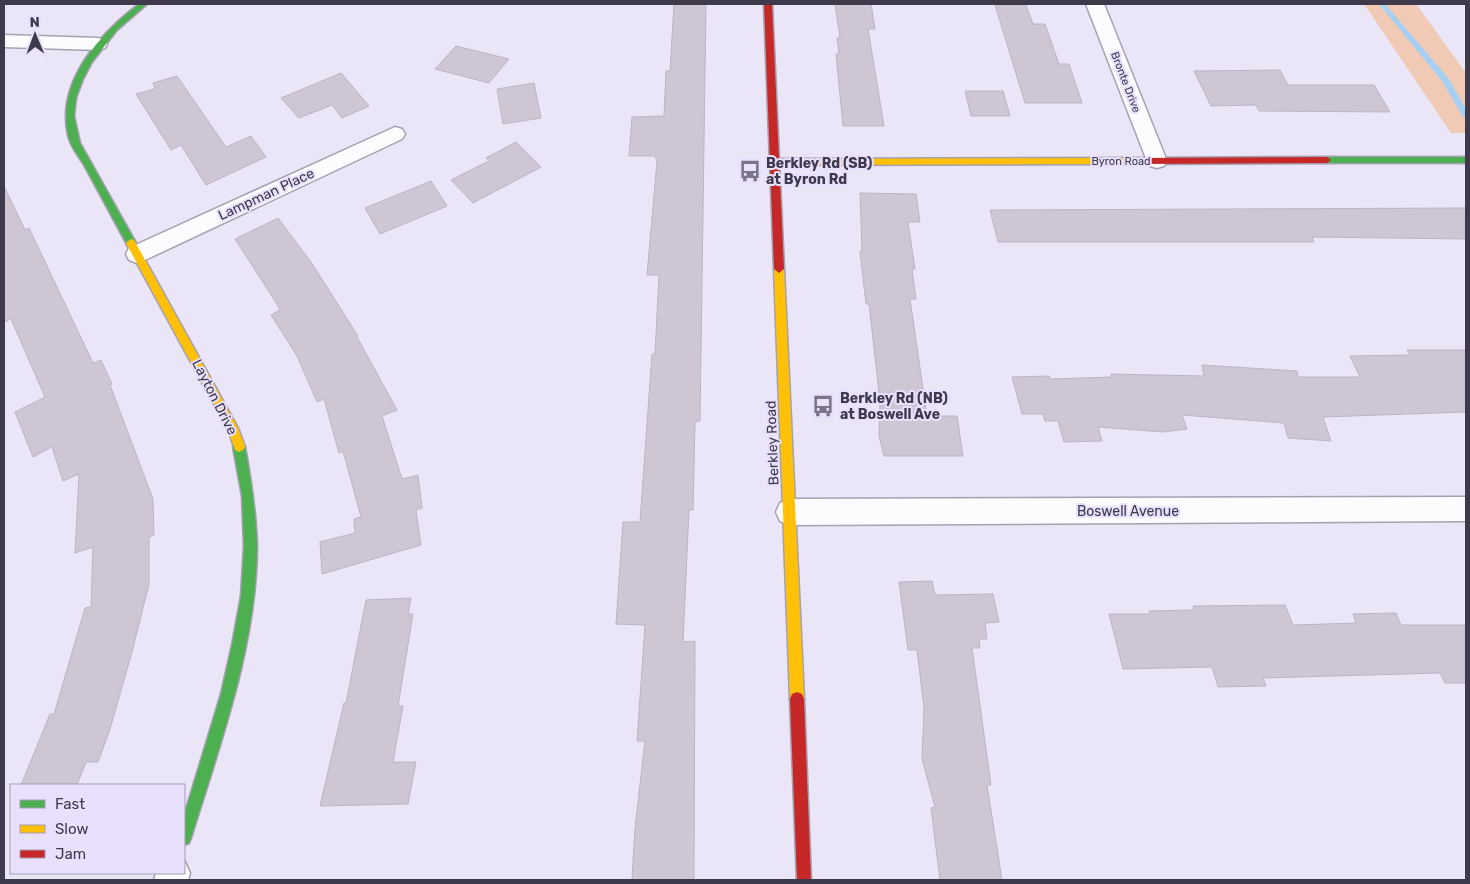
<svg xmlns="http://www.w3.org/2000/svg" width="1470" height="884" font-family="Rubik,sans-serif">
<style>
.green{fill:#f1cab6}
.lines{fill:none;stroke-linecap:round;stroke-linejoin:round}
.stream{fill:#a3d0f4;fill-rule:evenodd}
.building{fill:#cec6d5;stroke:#bcb4c3}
.street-casing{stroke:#a6a1b1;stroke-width:3}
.fast-casing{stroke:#a6a1b1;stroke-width:3}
.slow-casing{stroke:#a6a1b1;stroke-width:3}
.jam-casing{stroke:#a6a1b1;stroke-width:3}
.street{fill:#fcfbfe;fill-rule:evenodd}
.fast{fill:#4caf50;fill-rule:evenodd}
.slow{fill:#ffc107;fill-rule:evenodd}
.jam{fill:#c62828;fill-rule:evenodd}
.labels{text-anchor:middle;stroke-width:4;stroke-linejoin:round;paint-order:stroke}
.far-street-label{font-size:11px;fill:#3e394b;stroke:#e8e0fd}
.poi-label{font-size:14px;font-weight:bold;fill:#3e394b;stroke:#e8e0fd;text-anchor:start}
.street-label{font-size:14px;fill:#3e394b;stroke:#e8e0fd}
</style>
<rect width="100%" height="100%" fill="#ebe6f7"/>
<path class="green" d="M 1364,4 L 1416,4 L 1466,73 L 1466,133 L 1451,133 Z"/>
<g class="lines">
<path class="stream" d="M 1379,4 L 1385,4 L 1448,78 L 1466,109 L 1466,117 L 1463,117 L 1442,81 Z"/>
</g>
<path class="building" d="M 674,4 L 706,4 L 700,421 L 695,422 L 693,510 L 689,510 L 683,642 L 695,641 L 694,880 L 632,880 L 635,828 L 645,741 L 637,741 L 645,625 L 616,624 L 623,522 L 640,522 L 652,354 L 655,354 L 659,275 L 647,275 L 657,161 L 655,156 L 629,156 L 632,117 L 664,116 L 666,71 L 670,71 Z
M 835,4 L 871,4 L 875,29 L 868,29 L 884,126 L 843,126 L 836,54 L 839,54 L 837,38 L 840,38 Z
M 995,5 L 1026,5 L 1033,24 L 1045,24 L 1059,64 L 1069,64 L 1082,103 L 1025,103 Z
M 456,46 L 509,59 L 489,83 L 435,69 Z
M 1280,70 L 1288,85 L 1374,85 L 1390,112 L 1259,111 L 1256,105 L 1211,106 L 1194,71 Z
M 341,73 L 369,106 L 342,118 L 332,105 L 299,118 L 281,98 Z
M 177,76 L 226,147 L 251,136 L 266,157 L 206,185 L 181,145 L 171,150 L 136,94 L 155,89 L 153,83 Z
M 534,83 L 541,118 L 503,124 L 497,89 Z
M 965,91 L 1003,91 L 1010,116 L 971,116 Z
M 516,142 L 541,167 L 473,203 L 451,180 L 489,161 L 486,158 Z
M 431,181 L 447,206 L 380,234 L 365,208 Z
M 4,186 L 25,230 L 29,228 L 93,363 L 101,360 L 112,384 L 110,385 L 153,499 L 154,535 L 149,537 L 149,584 L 132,652 L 110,729 L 98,762 L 86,762 L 77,785 L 21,785 L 50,714 L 54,714 L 85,608 L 91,607 L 93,547 L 75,553 L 79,474 L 63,481 L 52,447 L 33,457 L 15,412 L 45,397 L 11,319 L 4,322 Z
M 860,193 L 916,194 L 920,222 L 908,222 L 915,269 L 912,269 L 916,299 L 910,299 L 927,416 L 957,416 L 963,456 L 884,456 L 879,436 L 880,401 L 869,304 L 866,304 L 860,251 L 862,251 Z
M 1466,208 L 1466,239 L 1312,237 L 1314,242 L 998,242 L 990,210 Z
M 278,218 L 311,262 L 358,336 L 357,337 L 397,410 L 382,416 L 402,479 L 418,475 L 422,508 L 416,510 L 421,545 L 322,574 L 320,542 L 355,533 L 354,519 L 361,517 L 343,451 L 339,453 L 324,399 L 317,402 L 297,356 L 271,315 L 280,310 L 275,301 L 235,239 Z
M 1407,350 L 1466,350 L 1466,412 L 1323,417 L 1331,441 L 1288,438 L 1284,423 L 1182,415 L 1187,429 L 1163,432 L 1098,427 L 1102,441 L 1064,442 L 1058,421 L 1045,421 L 1043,414 L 1022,414 L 1012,377 L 1049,376 L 1050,379 L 1112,377 L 1111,374 L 1204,376 L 1202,365 L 1297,371 L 1298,377 L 1360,377 L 1350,356 L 1410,355 Z
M 932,581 L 935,595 L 993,594 L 999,622 L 985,623 L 987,639 L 979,639 L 980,648 L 972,648 L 991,785 L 987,785 L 1002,880 L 940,880 L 931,808 L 935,807 L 922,759 L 924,708 L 917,650 L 908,650 L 899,582 Z
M 411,598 L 408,614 L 413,614 L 398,706 L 403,706 L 393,762 L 416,762 L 408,804 L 320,806 L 344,703 L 346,703 L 366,600 Z
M 1285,605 L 1293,625 L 1356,623 L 1353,614 L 1396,613 L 1401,625 L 1466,625 L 1466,683 L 1445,683 L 1440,673 L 1263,678 L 1266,686 L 1218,687 L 1212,667 L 1123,669 L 1109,614 L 1150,614 L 1149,611 L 1194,610 L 1193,606 Z"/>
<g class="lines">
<g class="street-casing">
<path id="street" d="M 1086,4 L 1104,4 L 1167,161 L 1164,166 L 1157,168 L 1150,166 L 1147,161 Z
M 4,35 L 98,38 L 105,40 L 107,44 L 105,48 L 98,50 L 4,47 Z
M 395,127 L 402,129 L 405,134 L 402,139 L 145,260 L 137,263 L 129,260 L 126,254 L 129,248 Z
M 1466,497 L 1466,521 L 790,525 L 780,521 L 776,512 L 780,503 L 790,499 Z
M 184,860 L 190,873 L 188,880 L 154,880 L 156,873 L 184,873 Z"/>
</g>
<g class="fast-casing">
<path id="fast" d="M 139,4 L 147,4 L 117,30 L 92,62 L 83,79 L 76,98 L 74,116 L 80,143 L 136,243 L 131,247 L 128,246 C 113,219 99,192 84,165 C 78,155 70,146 68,135 C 56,81 100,34 139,4 Z
M 1327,157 L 1466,157 L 1466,163 L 1327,163 L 1323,160 Z
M 239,442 L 243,444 L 245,447 C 251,480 256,512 257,545 C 257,645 220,744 191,838 L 189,843 L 184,845 L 184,816 L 221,694 L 232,645 L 241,596 L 244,546 L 242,496 L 233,447 L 235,444 Z"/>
</g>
<g class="slow-casing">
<path id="slow" d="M 1134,158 L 1138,161 L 1134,164 L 775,165 L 771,162 L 775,159 Z
M 131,239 L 134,240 L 238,428 L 245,447 L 243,450 L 239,452 L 235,450 L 229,432 L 126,243 Z
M 779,265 L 784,269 L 804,699 L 802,704 L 797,706 L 792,704 L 790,699 L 774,269 Z"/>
</g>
<g class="jam-casing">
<path id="jam" d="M 764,4 L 772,4 L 784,269 L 779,273 L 774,269 Z
M 1327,157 L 1331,160 L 1327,163 L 1134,164 L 1130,161 L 1134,158 Z
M 797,692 L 802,694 L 804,699 L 811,880 L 797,880 L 790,699 L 792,694 Z"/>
</g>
<use href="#street" class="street"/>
<use href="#fast" class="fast"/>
<use href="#slow" class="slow"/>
<use href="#jam" class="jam"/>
</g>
<defs>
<g id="bus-bare" transform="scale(1.725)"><path d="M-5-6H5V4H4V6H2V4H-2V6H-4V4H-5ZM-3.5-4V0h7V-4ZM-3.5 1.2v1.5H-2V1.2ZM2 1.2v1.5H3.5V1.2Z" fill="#7b7687" stroke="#e8e0fd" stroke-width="2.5" paint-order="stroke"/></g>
</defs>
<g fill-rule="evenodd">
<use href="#bus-bare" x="750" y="171"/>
<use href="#bus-bare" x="823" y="406"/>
</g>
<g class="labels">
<g class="far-street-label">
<text transform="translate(1126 82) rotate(69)" y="4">Bronte Drive</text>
<text x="1121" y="165">Byron Road</text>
</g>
<g class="poi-label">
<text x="766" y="168">Berkley Rd (SB)<tspan x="766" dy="16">at Byron Rd</tspan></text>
<text x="840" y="403">Berkley Rd (NB)<tspan x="840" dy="16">at Boswell Ave</tspan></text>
</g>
<g class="street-label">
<text transform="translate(266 194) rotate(-25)" y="5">Lampman Place</text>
<text transform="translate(215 397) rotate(63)" y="5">Layton Drive</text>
<text transform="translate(772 443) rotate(-92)" y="5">Berkley Road</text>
<text x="1128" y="516">Boswell Avenue</text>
</g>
</g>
<rect width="1470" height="884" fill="none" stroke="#3e394b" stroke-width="10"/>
<rect x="10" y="784" width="175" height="90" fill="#e8e0fd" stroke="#a49db6"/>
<rect x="20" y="800" width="25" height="8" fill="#4caf50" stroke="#a49db6"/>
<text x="55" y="809" font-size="15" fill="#3e394b">Fast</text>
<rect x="20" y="825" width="25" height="8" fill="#ffc107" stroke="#a49db6"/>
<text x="55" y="834" font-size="15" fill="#3e394b">Slow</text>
<rect x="20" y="850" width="25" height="8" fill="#c62828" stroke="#a49db6"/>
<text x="55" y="859" font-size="15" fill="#3e394b">Jam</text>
<g transform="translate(35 35) rotate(359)" stroke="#e8e0fd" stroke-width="4" paint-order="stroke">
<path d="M0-4L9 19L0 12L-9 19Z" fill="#3e394b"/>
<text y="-8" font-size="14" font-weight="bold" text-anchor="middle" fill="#3e394b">N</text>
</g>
</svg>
